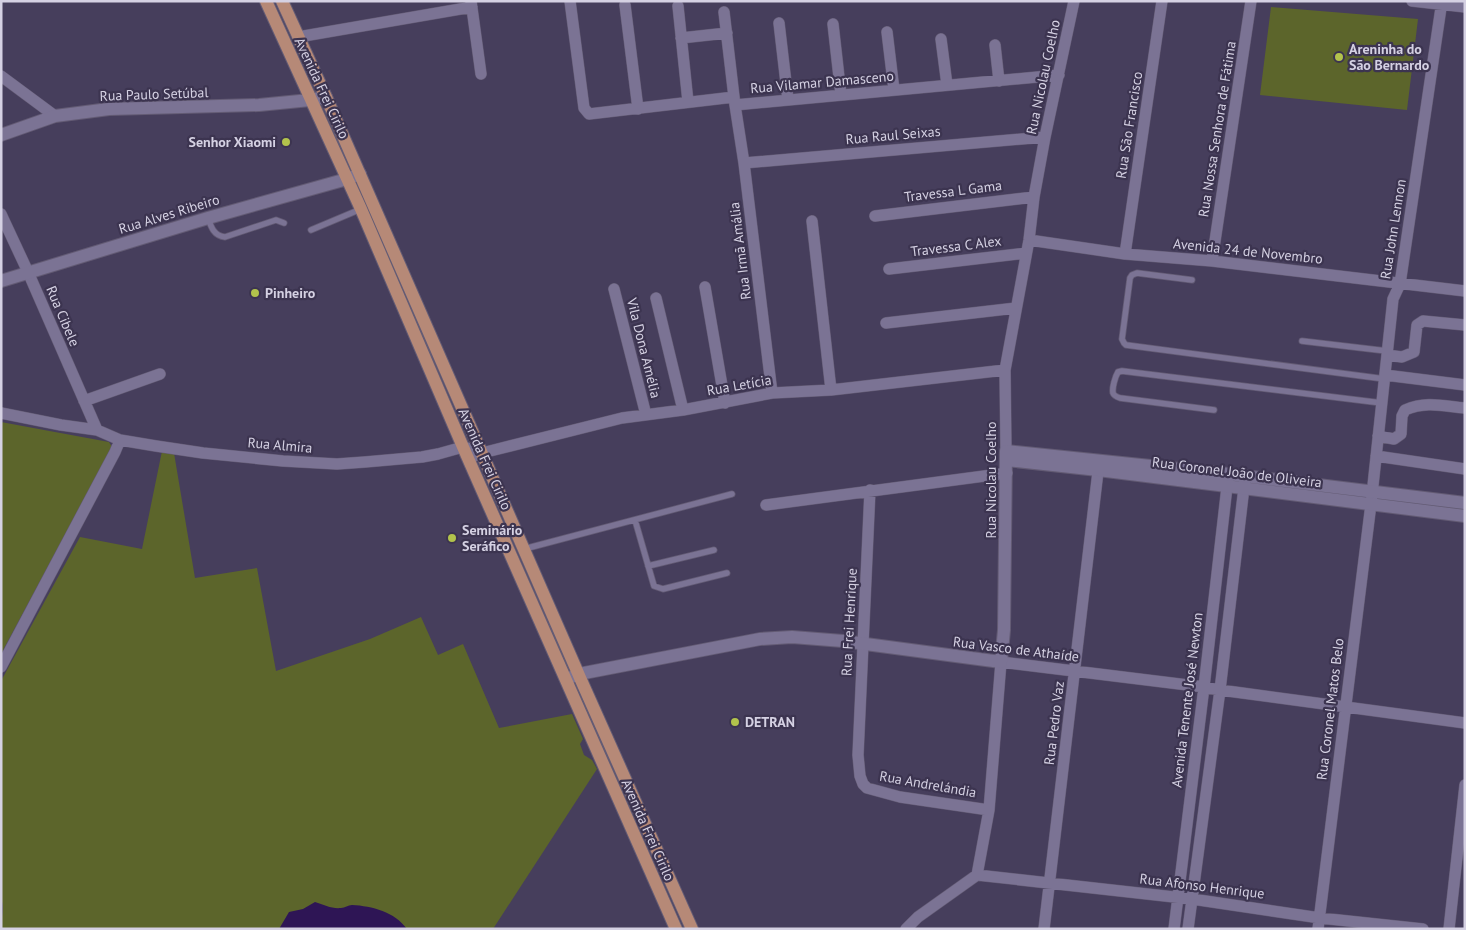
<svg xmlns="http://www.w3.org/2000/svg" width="1466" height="930" font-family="'PT Sans',sans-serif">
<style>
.green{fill:#5c652b}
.water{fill:#2e1555}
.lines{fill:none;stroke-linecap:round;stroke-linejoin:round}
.service-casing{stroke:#635b74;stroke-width:7}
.minor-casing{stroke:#635b74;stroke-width:12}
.tertiary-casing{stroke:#635b74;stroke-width:14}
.primary-casing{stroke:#635b74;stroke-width:14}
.service{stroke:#7b7394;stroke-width:5.5}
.minor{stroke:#7b7394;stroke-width:11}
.tertiary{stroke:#7b7394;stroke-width:12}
.primary{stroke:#b68977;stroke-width:12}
.poi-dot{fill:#b2c34c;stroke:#3c3450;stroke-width:2}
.labels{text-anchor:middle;stroke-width:4.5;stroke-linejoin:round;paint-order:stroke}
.poi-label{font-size:14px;font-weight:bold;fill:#d5d1e3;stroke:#3c3450;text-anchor:start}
.street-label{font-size:14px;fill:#d5d1e3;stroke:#3c3450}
</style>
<rect width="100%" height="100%" fill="#463e5c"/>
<path class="green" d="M 1271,7 L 1418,19 L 1407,110 L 1260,95 Z
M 1,422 L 109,442 L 112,447 L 1,654 Z
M 162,451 L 174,453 L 195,578 L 257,568 L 276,671 L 370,639 L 421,617 L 438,655 L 463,644 L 499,728 L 572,714 L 583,739 L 580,744 L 584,755 L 592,760 L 597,769 L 493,929 L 1,928 C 1,918 5,908 1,899 L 1,681 L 80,537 L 142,549 Z"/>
<path class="water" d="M 315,902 C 324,905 332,909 341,908 C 345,908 348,905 352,905 C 372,906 395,912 407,929 L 279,929 L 289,912 L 303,909 Z"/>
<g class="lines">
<g class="service-casing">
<path id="service" d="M 208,218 C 211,227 214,236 225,237 L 276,220 L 284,223
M 311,230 L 361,209
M 1192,280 L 1137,273 L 1132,275 L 1130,278 L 1122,339 L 1124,343 L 1126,345 L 1385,379
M 1302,341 L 1387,351
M 1214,410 L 1120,398 C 1117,397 1114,396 1113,393 C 1112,388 1115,377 1118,372 L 1122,371 L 1382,403
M 635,520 L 654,586 L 663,589 L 727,573
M 524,549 L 732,494
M 648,566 L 714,550"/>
</g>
<g class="minor-casing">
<path id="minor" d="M 471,1 L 481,74
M 570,1 L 584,108 L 589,114 L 734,97 L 735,105 L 1059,75
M 1412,1 L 1465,7
M 625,5 L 638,109
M 678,6 L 688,102
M 724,12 L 734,97
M 779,23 L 788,100
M 833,24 L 841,95
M 887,32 L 894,90
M 298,37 L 472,7
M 681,38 L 727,33
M 941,39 L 947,85
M 995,45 L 999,81
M 1,76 L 55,116
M 735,105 L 744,163 L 772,393
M 744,163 L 1045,137
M 1,214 L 28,272 L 97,430
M 875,216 L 1034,197
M 812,221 L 831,390
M 1029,240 L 1125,254 L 1212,261 L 1465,291
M 1125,254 L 1162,1
M 1212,261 L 1251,1
M 889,269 L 1026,253
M 705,287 L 725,403
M 614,289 L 646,415
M 656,298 L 683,410
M 886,323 L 1016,308
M 1387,355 L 1402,357 L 1414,352 L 1417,325 L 1423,321 L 1465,325
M 1385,375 L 1465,385
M 84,401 L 160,374
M 1,413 L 61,425 L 97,430 L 120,440 L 156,446 L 203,453 L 283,461 L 337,464 L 365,462 L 422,457 L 438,454 L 463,447 L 471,449
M 1378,436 L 1394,439 L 1401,434 L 1402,416 L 1405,410 C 1427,401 1442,406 1465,408
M 1006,451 L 1005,370 L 1029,240 L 1034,197 L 1045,137 L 1074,1
M 1376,456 L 1465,469
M 468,458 L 482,453 L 622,418 L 683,410 L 772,393 L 831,390 L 1005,370
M 870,490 L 858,755 L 860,776 L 863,784 L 867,788 L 900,797 L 989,810
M 766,505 L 1007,473
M 1,667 L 115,452 L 120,440
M 977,875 L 1192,899 L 1320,918 L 1423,929
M 906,929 L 918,917 L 977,875 L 989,810 L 1001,662 L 1204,687 L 1220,690 L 1465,723
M 1044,929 L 1099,463
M 1174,929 L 1204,687 L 1228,478
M 1188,929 L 1220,690 L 1245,479
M 1318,929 L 1371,504 L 1393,299 L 1400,284 L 1442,1
M 1449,929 L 1465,785"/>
</g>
<g class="tertiary-casing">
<path id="tertiary" d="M 1,135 L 55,116 L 109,109 L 259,105 L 310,100 L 326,97
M 1,281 L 208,218 L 347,179 L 360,174
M 1006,460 L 1098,470 L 1465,516
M 569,678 L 579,674 L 760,639 L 792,637 L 843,641 L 1001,662 L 1004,630 L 1006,451 L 1228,474 L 1465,503"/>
</g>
<g class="primary-casing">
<path id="primary" d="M 266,1 L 361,209 L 463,447 L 676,929
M 282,1 L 326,97 L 581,680 L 692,929"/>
</g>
<use href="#service" class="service"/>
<use href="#minor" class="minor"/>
<use href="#tertiary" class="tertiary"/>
<use href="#primary" class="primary"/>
</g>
<g class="poi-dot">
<circle cx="1339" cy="57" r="5"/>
<circle cx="286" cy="142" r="5"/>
<circle cx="255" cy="293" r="5"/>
<circle cx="452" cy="538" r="5"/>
<circle cx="735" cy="722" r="5"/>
</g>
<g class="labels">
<g class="poi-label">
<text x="1349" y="54">Areninha do<tspan x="1349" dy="16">São Bernardo</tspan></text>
<text x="276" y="147" text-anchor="end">Senhor Xiaomi</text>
<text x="265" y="298">Pinheiro</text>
<text x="462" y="535">Seminário<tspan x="462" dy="16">Seráfico</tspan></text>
<text x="745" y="727">DETRAN</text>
</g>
<g class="street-label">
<text transform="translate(1043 77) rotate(-78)" y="5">Rua Nicolau Coelho</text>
<text transform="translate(822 82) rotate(-5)" y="5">Rua Vilamar Damasceno</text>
<text transform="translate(322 88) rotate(65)" y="5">Avenida Frei Cirilo</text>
<text transform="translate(154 94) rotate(-2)" y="5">Rua Paulo Setúbal</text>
<text transform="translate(1129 125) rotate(-81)" y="5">Rua São Francisco</text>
<text transform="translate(1217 129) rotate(-81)" y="5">Rua Nossa Senhora de Fátima</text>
<text transform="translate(893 135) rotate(-5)" y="5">Rua Raul Seixas</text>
<text transform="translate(953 191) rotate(-7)" y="5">Travessa L Gama</text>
<text transform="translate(169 214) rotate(-17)" y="5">Rua Alves Ribeiro</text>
<text transform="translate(1393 229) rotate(-81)" y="5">Rua John Lennon</text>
<text transform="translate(956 246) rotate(-7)" y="5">Travessa C Alex</text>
<text transform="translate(740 251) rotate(-97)" y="5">Rua Irmã Amália</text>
<text transform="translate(1248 251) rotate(6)" y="5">Avenida 24 de Novembro</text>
<text transform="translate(63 316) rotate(67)" y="5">Rua Cibele</text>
<text transform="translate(644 348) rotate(76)" y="5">Vila Dona Amélia</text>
<text transform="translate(739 385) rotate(-10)" y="5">Rua Letícia</text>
<text transform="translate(280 445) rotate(5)" y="5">Rua Almira</text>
<text transform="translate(485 459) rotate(66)" y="5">Avenida Frei Cirilo</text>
<text transform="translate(1237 472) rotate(7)" y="5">Rua Coronel João de Oliveira</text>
<text transform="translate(991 480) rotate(-90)" y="5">Rua Nicolau Coelho</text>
<text transform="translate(849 622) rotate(-87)" y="5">Rua Frei Henrique</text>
<text transform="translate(1016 649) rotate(7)" y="5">Rua Vasco de Athaíde</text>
<text transform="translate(1187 700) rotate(-83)" y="5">Avenida Tenente José Newton</text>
<text transform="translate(1330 709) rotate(-83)" y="5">Rua Coronel Matos Belo</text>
<text transform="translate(1054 723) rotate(-83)" y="5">Rua Pedro Vaz</text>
<text transform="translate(928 784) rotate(10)" y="5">Rua Andrelándia</text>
<text transform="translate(648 830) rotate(66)" y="5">Avenida Frei Cirilo</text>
<text transform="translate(1202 886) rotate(7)" y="5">Rua Afonso Henrique</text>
</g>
</g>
<rect width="1466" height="930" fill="none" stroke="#d5d1e3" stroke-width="5"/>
</svg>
